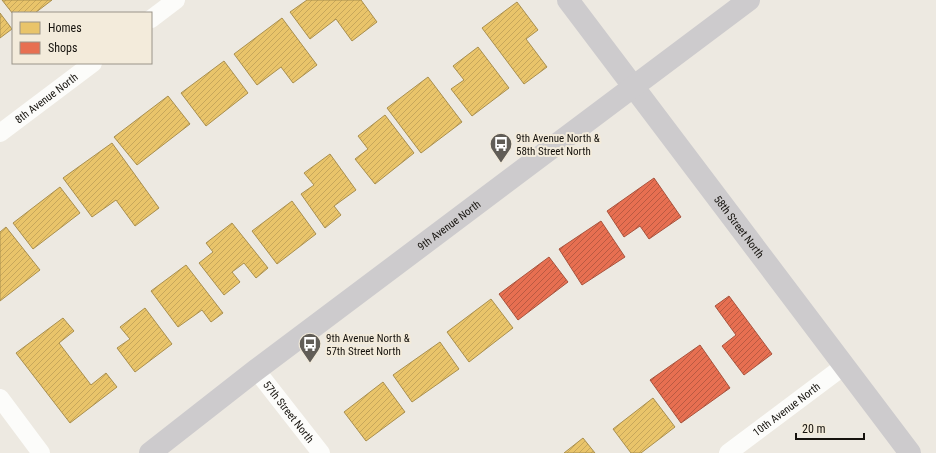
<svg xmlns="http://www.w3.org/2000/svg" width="936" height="453" font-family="'Roboto Condensed',sans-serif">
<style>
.homes{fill:url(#homes-hatch);stroke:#a98f4e}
.shops{fill:url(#shops-hatch);stroke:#a8533d}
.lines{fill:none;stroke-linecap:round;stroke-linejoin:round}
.street{stroke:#fcfcfa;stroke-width:18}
.secondary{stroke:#cdcbcd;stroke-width:22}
.labels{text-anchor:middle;stroke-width:4;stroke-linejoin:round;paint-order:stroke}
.street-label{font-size:11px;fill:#15120d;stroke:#f3ebdb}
.poi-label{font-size:11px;fill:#15120d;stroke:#f3ebdb;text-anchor:start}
</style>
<defs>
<pattern id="homes-hatch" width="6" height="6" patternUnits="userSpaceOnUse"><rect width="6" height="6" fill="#e9c46a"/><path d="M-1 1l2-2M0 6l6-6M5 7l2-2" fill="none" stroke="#c7a75b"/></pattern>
<pattern id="shops-hatch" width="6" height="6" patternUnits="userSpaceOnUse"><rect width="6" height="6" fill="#e76f51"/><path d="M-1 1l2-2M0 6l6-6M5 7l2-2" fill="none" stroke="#ba5a42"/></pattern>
</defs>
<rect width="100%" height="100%" fill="#ede9e1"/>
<path class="homes" d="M 2,0 L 52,0 L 35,13 L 13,13 L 13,14 Z
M 307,0 L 361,0 L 377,22 L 352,41 L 336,19 L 310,39 L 290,12 Z
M 517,2 L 538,30 L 526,39 L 547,67 L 524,84 L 482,28 Z
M 0,13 L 12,29 L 0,38 Z
M 282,18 L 317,65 L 293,83 L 281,67 L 257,85 L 234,54 Z
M 478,47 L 509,88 L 472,116 L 451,89 L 464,80 L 453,66 Z
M 224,61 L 248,93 L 206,126 L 181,93 Z
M 428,77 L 462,122 L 421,153 L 387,108 Z
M 168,96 L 190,124 L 137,165 L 114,137 Z
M 385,115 L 414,153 L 375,184 L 355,159 L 368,149 L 358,136 Z
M 112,143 L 159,208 L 135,226 L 116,200 L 92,217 L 63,178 Z
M 330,154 L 356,190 L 334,206 L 341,215 L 325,228 L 301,194 L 314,185 L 304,173 Z
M 60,187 L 80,213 L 33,249 L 13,223 Z
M 292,201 L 316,234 L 277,264 L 252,231 Z
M 232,223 L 268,268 L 256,278 L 244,263 L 232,272 L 240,282 L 224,295 L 199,263 L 213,252 L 206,243 Z
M 6,227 L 40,270 L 0,301 L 0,232 Z
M 186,265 L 223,313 L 211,322 L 202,310 L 178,327 L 151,291 Z
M 491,299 L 513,328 L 469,362 L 447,332 Z
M 145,308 L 172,344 L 135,372 L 117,348 L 130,339 L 120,327 Z
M 63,318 L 74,331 L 59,343 L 91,385 L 106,373 L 117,387 L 70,423 L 16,353 Z
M 440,342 L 459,369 L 412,402 L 393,375 Z
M 383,382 L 405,412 L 366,441 L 344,412 Z
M 653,398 L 675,427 L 641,453 L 631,453 L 613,429 Z
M 583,438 L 595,453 L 564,453 Z"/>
<path class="shops" d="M 654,178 L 681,217 L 649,239 L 640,226 L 624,237 L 607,211 Z
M 601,221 L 625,257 L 582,285 L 559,249 Z
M 549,257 L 568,282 L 518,320 L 499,294 Z
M 729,296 L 772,354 L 744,375 L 722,346 L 736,335 L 715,306 Z
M 700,345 L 730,388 L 681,423 L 650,380 Z"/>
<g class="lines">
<g class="street">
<path d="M 151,19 L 176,0"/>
<path id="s1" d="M 0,133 L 93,63"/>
<path id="s2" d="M 256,370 L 321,453"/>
<path d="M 0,398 L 41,453"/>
<path id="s3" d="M 728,453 L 844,366"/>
</g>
<g class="secondary">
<path id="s4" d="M 568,0 L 910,453"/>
<path id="s5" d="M 150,453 L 256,370 L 749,0"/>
</g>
</g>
<defs>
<g id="bus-pin" transform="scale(1.15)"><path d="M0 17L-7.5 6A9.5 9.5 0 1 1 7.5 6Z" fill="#615d57" stroke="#f3ebdb"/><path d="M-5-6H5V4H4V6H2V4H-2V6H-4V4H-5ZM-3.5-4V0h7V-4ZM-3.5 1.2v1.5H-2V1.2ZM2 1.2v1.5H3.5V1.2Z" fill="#fff"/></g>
</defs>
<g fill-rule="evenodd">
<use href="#bus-pin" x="501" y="144"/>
<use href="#bus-pin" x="310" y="344"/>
</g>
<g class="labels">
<g class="street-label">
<text dy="4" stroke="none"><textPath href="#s1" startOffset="58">8th Avenue North</textPath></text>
<text dy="4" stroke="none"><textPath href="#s5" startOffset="376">9th Avenue North</textPath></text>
<text dy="4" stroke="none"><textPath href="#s4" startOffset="284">58th Street North</textPath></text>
<text dy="4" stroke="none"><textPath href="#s3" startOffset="73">10th Avenue North</textPath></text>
<text dy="4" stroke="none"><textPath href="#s2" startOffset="53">57th Street North</textPath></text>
</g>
<g class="poi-label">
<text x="516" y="142">9th Avenue North &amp;<tspan x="516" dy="13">58th Street North</tspan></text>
<text x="326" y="342">9th Avenue North &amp;<tspan x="326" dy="13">57th Street North</tspan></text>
</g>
</g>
<rect x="12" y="12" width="140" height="52" fill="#f3ebdb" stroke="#9a9489"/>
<rect x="20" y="22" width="20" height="12" fill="#e9c46a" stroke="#9a9489"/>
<text x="48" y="32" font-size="12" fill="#15120d">Homes</text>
<rect x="20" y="42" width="20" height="12" fill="#e76f51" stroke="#9a9489"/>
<text x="48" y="52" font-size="12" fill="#15120d">Shops</text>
<path d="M796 433v6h68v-6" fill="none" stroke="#15120d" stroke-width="2"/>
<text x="802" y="433" font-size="12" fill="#15120d" stroke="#f3ebdb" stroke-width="3" paint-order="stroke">20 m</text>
</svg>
